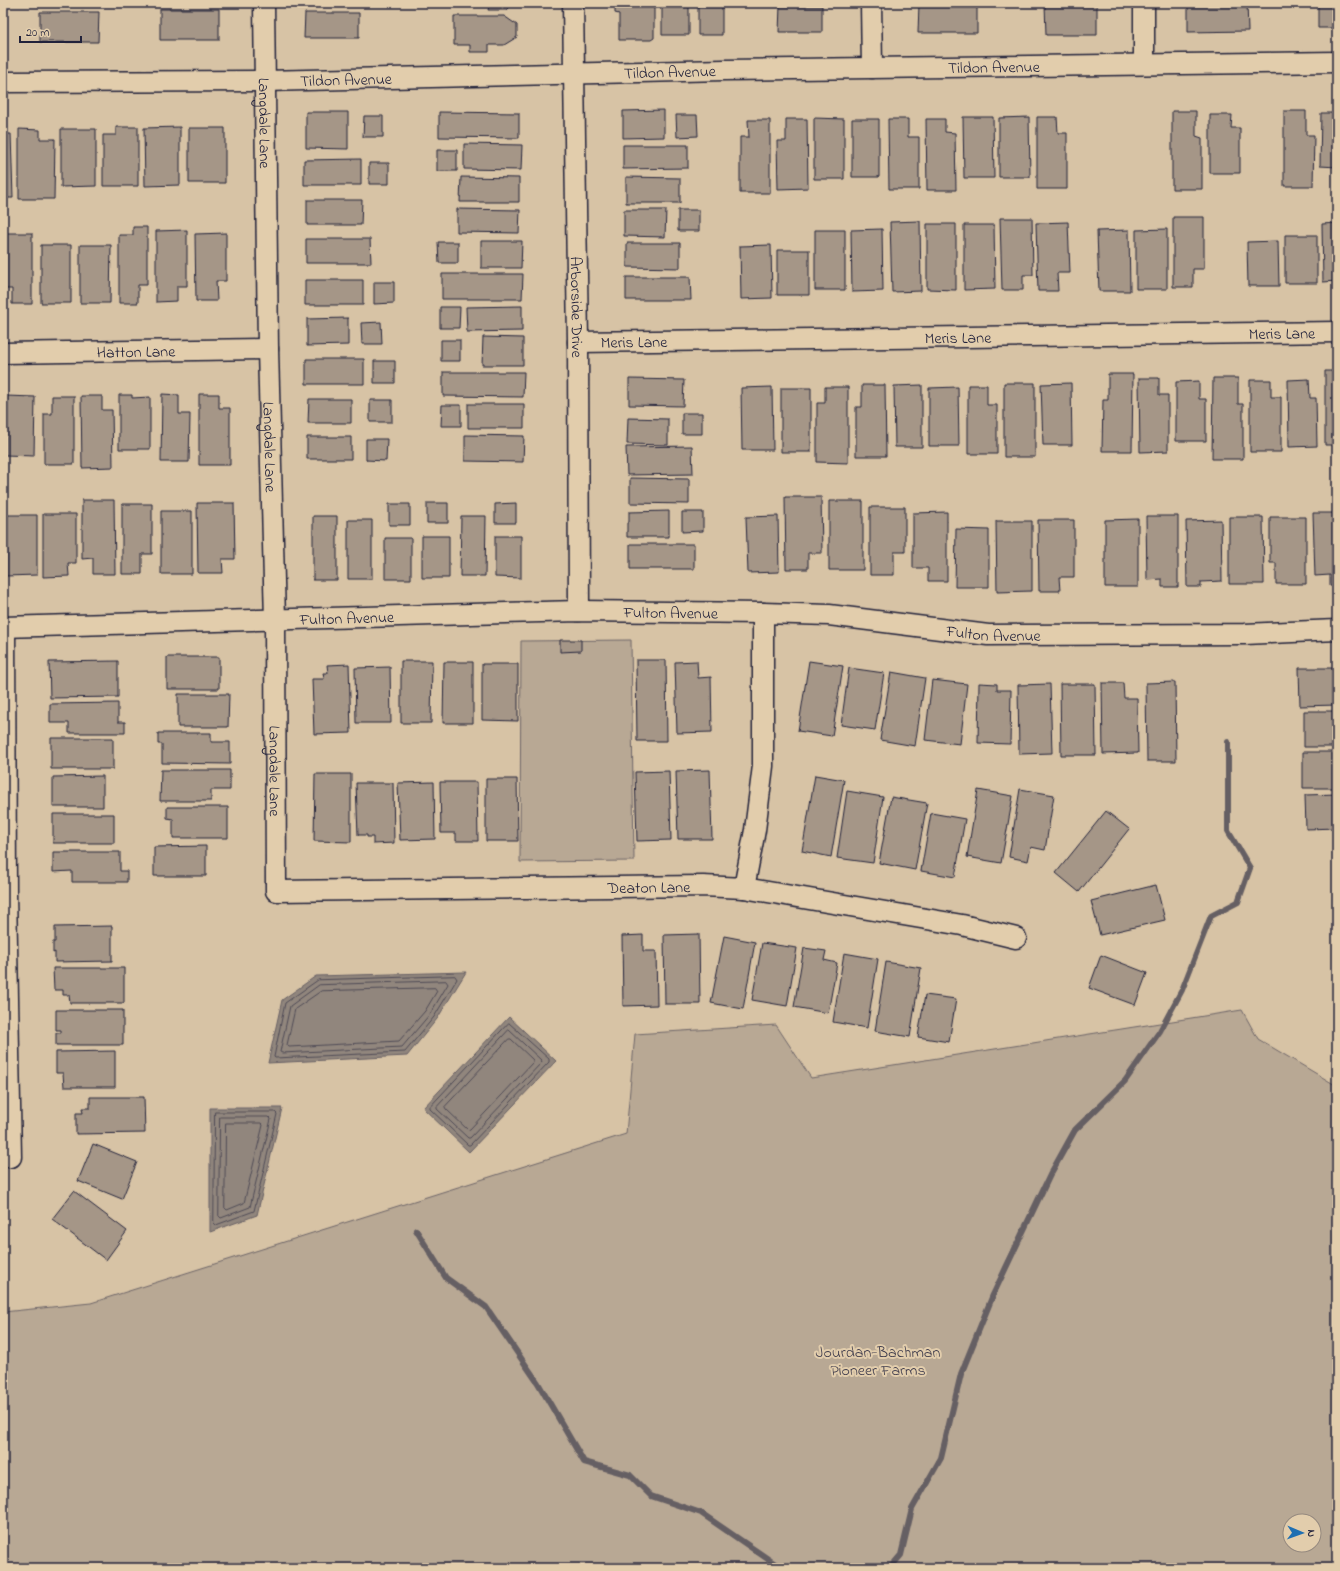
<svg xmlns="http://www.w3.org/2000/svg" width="1340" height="1571" font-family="'Indie Flower',sans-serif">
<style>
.green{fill:#b8a894;stroke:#6d6568;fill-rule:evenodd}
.water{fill:#91867d;stroke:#655e63}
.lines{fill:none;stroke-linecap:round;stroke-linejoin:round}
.shore{stroke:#4e4a55;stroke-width:1}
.stream{stroke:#655e63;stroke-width:6}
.building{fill:#a59687;stroke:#22223b}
.minor-casing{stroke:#22223b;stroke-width:23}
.minor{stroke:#e2cdac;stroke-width:20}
.labels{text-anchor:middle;stroke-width:4;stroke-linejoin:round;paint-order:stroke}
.street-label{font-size:16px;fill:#22223b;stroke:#e2cdac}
.park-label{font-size:16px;fill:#403d4d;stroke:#e2cdac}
</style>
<rect width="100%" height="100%" fill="#d7c3a5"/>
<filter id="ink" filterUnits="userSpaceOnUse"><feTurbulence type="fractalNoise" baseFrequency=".025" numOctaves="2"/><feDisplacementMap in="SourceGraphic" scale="8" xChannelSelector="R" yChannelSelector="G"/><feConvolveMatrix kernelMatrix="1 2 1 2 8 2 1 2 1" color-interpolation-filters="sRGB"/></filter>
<g filter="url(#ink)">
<path class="green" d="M 631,640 L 634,861 L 520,862 L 521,641 Z
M 1242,1010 L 1258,1039 L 1337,1086 L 1337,1568 L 3,1568 L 3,1312 L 91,1303 L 626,1134 L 635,1034 L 776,1025 L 811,1078 ZM 1290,1521 L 1314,1521 L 1314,1545 L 1290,1545 Z"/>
<path class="water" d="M 466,972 L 437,1019 L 407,1056 L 268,1063 L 282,1000 L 316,976 Z
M 509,1017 L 556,1061 L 469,1152 L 423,1108 Z
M 210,1108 L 282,1108 L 257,1215 L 210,1232 Z"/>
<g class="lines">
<path class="shore" d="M 455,976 L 457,979 L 434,1017 L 405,1052 L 275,1058 L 274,1057 L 285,1003 L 318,980 Z
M 446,981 L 448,984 L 430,1014 L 402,1047 L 282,1053 L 280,1052 L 290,1006 L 319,985 Z
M 435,988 L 437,991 L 425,1011 L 399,1041 L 289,1047 L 287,1045 L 295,1009 L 321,991 Z
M 509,1023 L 549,1059 L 549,1062 L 470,1145 L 468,1145 L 430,1109 L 430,1107 Z
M 509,1030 L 541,1060 L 542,1062 L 470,1138 L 468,1138 L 437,1109 L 437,1107 Z
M 509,1039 L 511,1039 L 533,1060 L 533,1062 L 470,1129 L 468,1130 L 446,1109 L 445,1107 Z
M 215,1112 L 275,1112 L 277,1114 L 254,1211 L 216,1225 L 214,1223 Z
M 220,1117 L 269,1117 L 271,1119 L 250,1207 L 221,1218 L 219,1216 Z
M 226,1123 L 261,1123 L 263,1125 L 244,1203 L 227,1210 L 225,1208 Z"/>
<path class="stream" d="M 416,1230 L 446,1278 L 486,1307 L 538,1383 L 584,1462 L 630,1475 L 651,1496 L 701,1513 L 781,1568
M 890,1568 L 901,1555 L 912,1509 L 941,1458 L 961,1374 L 993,1295 L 1050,1175 L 1075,1130 L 1125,1081 L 1160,1031 L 1182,990 L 1211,916 L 1238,902 L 1250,868 L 1228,831 L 1228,742"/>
</g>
<path class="building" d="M 39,3 L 98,3 L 98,5 L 39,5 Z
M 467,3 L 509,3 L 509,8 L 506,10 L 488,10 L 489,6 L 467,5 Z
M 615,3 L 654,3 L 654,38 L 651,40 L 619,40 L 619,14 L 615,13 Z
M 662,3 L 689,3 L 689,35 L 662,35 Z
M 698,3 L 722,3 L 722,35 L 698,35 Z
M 1188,3 L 1247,3 L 1248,31 L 1188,32 Z
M 1318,3 L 1337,3 L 1337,28 L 1318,28 Z
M 919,4 L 977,5 L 977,33 L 918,33 Z
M 1045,4 L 1097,4 L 1097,35 L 1046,35 Z
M 780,6 L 822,6 L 822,32 L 779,32 Z
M 160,9 L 219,9 L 219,40 L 160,40 Z
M 40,12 L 99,12 L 98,42 L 40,42 Z
M 305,13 L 359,13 L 359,38 L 304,38 Z
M 454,16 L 504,16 L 517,25 L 517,37 L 504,45 L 489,45 L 489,52 L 470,52 L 470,45 L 454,45 Z
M 664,110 L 664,137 L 623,138 L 623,111 Z
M 1172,111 L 1196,111 L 1196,136 L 1202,138 L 1202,189 L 1172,189 Z
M 1284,111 L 1306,111 L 1306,135 L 1314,135 L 1313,186 L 1284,186 Z
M 306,112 L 348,112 L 348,149 L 306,148 Z
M 439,112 L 519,113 L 519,138 L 439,137 Z
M 1321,113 L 1337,113 L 1337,167 L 1320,166 Z
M 676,115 L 697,115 L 698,136 L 677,137 Z
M 1210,115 L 1232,115 L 1231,128 L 1240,128 L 1240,173 L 1210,173 Z
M 364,116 L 383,116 L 383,137 L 363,137 Z
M 963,117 L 993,117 L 994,178 L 964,178 Z
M 1029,117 L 1030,177 L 999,177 L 999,118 Z
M 1037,117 L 1057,117 L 1058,133 L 1067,133 L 1067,189 L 1037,189 Z
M 814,118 L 844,119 L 844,179 L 814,179 Z
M 786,119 L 807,119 L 808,188 L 778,189 L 777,141 L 786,141 Z
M 852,119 L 879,119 L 879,177 L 852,177 Z
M 888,119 L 908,119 L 908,137 L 919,137 L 919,189 L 889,189 Z
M 926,119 L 945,119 L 945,132 L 955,133 L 956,190 L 927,190 Z
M 748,120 L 770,120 L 770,193 L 740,193 L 740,137 L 749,137 Z
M 116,127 L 138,127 L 138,186 L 103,186 L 103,135 L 116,135 Z
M 180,127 L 180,185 L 145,186 L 144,128 Z
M 189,128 L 225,128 L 225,183 L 189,183 Z
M 19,129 L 40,130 L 40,139 L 55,139 L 54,199 L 19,199 Z
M 61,129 L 96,129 L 96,186 L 61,187 Z
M 3,134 L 11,134 L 13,198 L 3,198 Z
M 464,144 L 522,145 L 521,170 L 464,169 Z
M 623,145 L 688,145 L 688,168 L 623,169 Z
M 437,150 L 457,150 L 457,171 L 437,171 Z
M 361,159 L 361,185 L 304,185 L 304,160 Z
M 369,163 L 389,163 L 389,184 L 369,184 Z
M 461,177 L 519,178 L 519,202 L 460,202 Z
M 626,177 L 680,178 L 680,203 L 626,203 Z
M 307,200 L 362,200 L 361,225 L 307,225 Z
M 457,209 L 520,210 L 519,233 L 457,232 Z
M 624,210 L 666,210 L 665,237 L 624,236 Z
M 678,210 L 699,210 L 699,231 L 678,231 Z
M 1173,217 L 1204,217 L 1204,269 L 1193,269 L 1193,287 L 1173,287 Z
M 1000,218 L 1032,218 L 1033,275 L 1023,275 L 1023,290 L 1002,290 Z
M 920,221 L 921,291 L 892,292 L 890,222 Z
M 1068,222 L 1070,273 L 1057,273 L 1058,291 L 1038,291 L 1036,223 Z
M 1337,223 L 1337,281 L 1323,282 L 1322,224 Z
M 927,224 L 956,224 L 956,290 L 927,289 Z
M 964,225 L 994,225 L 995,289 L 964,290 Z
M 133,227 L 147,227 L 147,285 L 138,285 L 138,303 L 119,303 L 119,235 L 133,235 Z
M 882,229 L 883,291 L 852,292 L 851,230 Z
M 1167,229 L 1167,289 L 1136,289 L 1136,230 Z
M 187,230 L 187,286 L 177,286 L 177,301 L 156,302 L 156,231 Z
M 815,230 L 845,230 L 845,290 L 815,290 Z
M 1129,230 L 1130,291 L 1099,291 L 1097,231 Z
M 3,233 L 32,233 L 32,304 L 12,304 L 12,289 L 3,289 Z
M 226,233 L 226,281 L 216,281 L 217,301 L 196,301 L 195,234 Z
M 1285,235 L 1317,235 L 1317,283 L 1285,283 Z
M 306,239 L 370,239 L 371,263 L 306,263 Z
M 481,241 L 522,241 L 521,268 L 481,268 Z
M 1278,241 L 1279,286 L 1248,286 L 1247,242 Z
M 438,242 L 458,242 L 458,263 L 439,263 Z
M 627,243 L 680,243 L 680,268 L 627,267 Z
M 41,245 L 71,245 L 71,303 L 41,303 Z
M 80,245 L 111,245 L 110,303 L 80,303 Z
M 771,245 L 772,298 L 741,299 L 740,246 Z
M 777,250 L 809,250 L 809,295 L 777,295 Z
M 442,274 L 523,274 L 522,299 L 442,299 Z
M 626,277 L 690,277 L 691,300 L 626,300 Z
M 305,280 L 363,280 L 363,305 L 305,305 Z
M 374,282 L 394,282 L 394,303 L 374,304 Z
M 522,306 L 522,331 L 467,332 L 466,307 Z
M 440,307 L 460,307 L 459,328 L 440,328 Z
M 348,318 L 348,345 L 307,346 L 307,319 Z
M 381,322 L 382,344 L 362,344 L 361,323 Z
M 483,337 L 523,338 L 523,365 L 482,365 Z
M 441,340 L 460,340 L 460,361 L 441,361 Z
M 306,359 L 364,359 L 364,384 L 306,384 Z
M 374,361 L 395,361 L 395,383 L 374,383 Z
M 1325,371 L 1337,371 L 1337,445 L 1325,445 Z
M 443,372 L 524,372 L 523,397 L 443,396 Z
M 1108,374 L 1133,374 L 1132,451 L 1102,451 L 1103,400 L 1108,400 Z
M 1139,378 L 1159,378 L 1159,395 L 1168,395 L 1168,451 L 1140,452 Z
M 1213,378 L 1238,378 L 1238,404 L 1243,404 L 1243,459 L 1212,459 Z
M 629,379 L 684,380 L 683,406 L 629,405 Z
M 1309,379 L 1310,398 L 1316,398 L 1317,446 L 1289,447 L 1288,380 Z
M 1250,380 L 1271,380 L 1271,397 L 1281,397 L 1281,452 L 1250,452 Z
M 1199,381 L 1199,399 L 1206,399 L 1206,441 L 1176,441 L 1176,382 Z
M 1004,383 L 1035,383 L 1035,457 L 1004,457 Z
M 1071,383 L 1072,445 L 1043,445 L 1041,384 Z
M 862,385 L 885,385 L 886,456 L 856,456 L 856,407 L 862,407 Z
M 922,385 L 922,447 L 895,447 L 894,386 Z
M 968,385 L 987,385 L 987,405 L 997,405 L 997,454 L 968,454 Z
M 772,387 L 773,450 L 742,450 L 741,388 Z
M 825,387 L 848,387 L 848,463 L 817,462 L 817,403 L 825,403 Z
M 958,387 L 959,446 L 929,446 L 929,388 Z
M 781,388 L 811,388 L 811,452 L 781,452 Z
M 162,394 L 179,395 L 179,414 L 190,414 L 189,462 L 161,462 Z
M 199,394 L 219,394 L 219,408 L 230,408 L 230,465 L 199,465 Z
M 119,395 L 132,395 L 132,398 L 150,397 L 150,449 L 119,449 Z
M 6,396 L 35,397 L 34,456 L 5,455 Z
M 52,396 L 74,396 L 74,464 L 44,464 L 44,414 L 52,414 Z
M 81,396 L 102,396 L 102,410 L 112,410 L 113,467 L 82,468 Z
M 309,399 L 351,399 L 351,423 L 308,423 Z
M 370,400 L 392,400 L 392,422 L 370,422 Z
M 468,404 L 524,404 L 524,428 L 468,428 Z
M 442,405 L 461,405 L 461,426 L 441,426 Z
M 682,413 L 702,413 L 702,434 L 682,434 Z
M 628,418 L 668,419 L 668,445 L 627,444 Z
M 465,435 L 524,436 L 523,462 L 465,461 Z
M 307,437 L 351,437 L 351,459 L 307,459 Z
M 366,439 L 387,439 L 386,461 L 366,460 Z
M 692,446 L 693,474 L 627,475 L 626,447 Z
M 630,478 L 689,479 L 689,504 L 630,503 Z
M 785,497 L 821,497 L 822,553 L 808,553 L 808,569 L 786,569 Z
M 82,500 L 114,500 L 115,574 L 93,574 L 93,558 L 82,559 Z
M 829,501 L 863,501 L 863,570 L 829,570 Z
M 197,503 L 234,503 L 235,559 L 222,559 L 223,573 L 198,573 Z
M 427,503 L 448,503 L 448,523 L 427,523 Z
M 516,503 L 516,523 L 495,523 L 495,504 Z
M 122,504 L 152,504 L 152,554 L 142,554 L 142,574 L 122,574 Z
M 389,504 L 410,504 L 410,525 L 389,525 Z
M 870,507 L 905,507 L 905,552 L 894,552 L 894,575 L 870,575 Z
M 161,511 L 192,511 L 192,574 L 161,574 Z
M 669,511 L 669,537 L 627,537 L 627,523 L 629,522 L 629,512 Z
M 682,512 L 703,512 L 703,531 L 682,532 Z
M 947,512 L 947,581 L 928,581 L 928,568 L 913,568 L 913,513 Z
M 1313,513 L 1337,513 L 1337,586 L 1330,586 L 1330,575 L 1315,576 Z
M 43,514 L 76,514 L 76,563 L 68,563 L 69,576 L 43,577 Z
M 6,515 L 37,515 L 37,575 L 6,576 Z
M 313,516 L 337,516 L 337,580 L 313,580 Z
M 461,516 L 486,516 L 485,576 L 460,576 Z
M 778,516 L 779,572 L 748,573 L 746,517 Z
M 1146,516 L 1178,516 L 1178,587 L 1162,587 L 1162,579 L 1147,580 Z
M 1229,517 L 1263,517 L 1264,584 L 1229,584 Z
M 1270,517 L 1306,517 L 1306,584 L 1276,584 L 1276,563 L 1270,563 Z
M 1138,519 L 1138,587 L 1105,587 L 1105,520 Z
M 348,520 L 372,520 L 372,579 L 348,579 Z
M 1038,520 L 1074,520 L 1074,577 L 1059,577 L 1060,591 L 1039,591 Z
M 1221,520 L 1222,581 L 1201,582 L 1201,587 L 1187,587 L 1186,521 Z
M 996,521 L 1032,521 L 1032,591 L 997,592 Z
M 956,529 L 989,530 L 989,587 L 955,587 Z
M 422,536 L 449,536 L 449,578 L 422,578 Z
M 495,536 L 521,536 L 521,578 L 495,577 Z
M 385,538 L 411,538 L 411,579 L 385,579 Z
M 630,544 L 694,544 L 694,569 L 630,569 Z
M 560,640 L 581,640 L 581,651 L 560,652 Z
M 167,657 L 219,657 L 219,689 L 167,689 Z
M 636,660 L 666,660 L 667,741 L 637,741 Z
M 118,661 L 118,697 L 50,698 L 49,662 Z
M 401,661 L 432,661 L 431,723 L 401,723 Z
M 697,661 L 698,678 L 711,677 L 712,732 L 677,733 L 675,662 Z
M 809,661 L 843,666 L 832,736 L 798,731 Z
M 444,662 L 473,662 L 473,723 L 443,723 Z
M 349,664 L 351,733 L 314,734 L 312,679 L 324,679 L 323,673 L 328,673 L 327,665 Z
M 482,664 L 518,664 L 518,721 L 482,720 Z
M 390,667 L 391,723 L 356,723 L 355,668 Z
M 849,668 L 884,673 L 875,730 L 841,725 Z
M 1299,668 L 1337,668 L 1337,705 L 1300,706 Z
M 891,672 L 925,678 L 915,746 L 880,740 Z
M 932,680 L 967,684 L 960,744 L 925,740 Z
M 1175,682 L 1176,761 L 1147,761 L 1146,683 Z
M 979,683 L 997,684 L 997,690 L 1011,690 L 1010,744 L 978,743 Z
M 1102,683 L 1123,683 L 1124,698 L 1137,698 L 1138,753 L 1103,754 Z
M 1050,684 L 1052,753 L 1019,754 L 1018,685 Z
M 1060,684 L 1095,684 L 1096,755 L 1061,755 Z
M 178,694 L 229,694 L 228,727 L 178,727 Z
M 118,703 L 118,722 L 125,722 L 125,733 L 69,733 L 69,723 L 50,723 L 50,704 Z
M 1304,711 L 1337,711 L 1337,747 L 1304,747 Z
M 158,733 L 211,733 L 211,742 L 230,742 L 230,764 L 162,763 L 162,744 L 158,744 Z
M 51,738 L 113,738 L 113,769 L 51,769 Z
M 1303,752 L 1337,752 L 1337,788 L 1303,788 Z
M 161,770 L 230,770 L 230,790 L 211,790 L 211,801 L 160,801 Z
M 710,770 L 712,839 L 678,839 L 676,771 Z
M 669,771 L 671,840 L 637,841 L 635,772 Z
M 315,774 L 351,774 L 351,842 L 314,841 Z
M 815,775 L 844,780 L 831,857 L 802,851 Z
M 103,776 L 103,807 L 53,807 L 53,777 Z
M 486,779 L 517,779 L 518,841 L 486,841 Z
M 434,782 L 435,839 L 400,840 L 398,783 Z
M 440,782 L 477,782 L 478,841 L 456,841 L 456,833 L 441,833 Z
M 356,783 L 393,783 L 394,843 L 373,844 L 373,837 L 367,837 L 367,835 L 358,835 Z
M 1020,789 L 1054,795 L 1045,850 L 1031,847 L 1028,861 L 1009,857 Z
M 978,790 L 1013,796 L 1001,863 L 967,857 Z
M 847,791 L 883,797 L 873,863 L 837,858 Z
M 1337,794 L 1337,828 L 1306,829 L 1305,795 Z
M 891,797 L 927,803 L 915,870 L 879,863 Z
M 167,807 L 228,807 L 228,838 L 173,838 L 173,819 L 167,818 Z
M 1106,811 L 1129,829 L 1079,892 L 1056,873 Z
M 931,813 L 965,819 L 955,877 L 921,871 Z
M 53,814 L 114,814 L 114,843 L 53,843 Z
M 206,846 L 206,876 L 154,876 L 154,847 Z
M 53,852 L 120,852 L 120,871 L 127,871 L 127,882 L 72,882 L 72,871 L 53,872 Z
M 1156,885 L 1165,920 L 1100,935 L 1091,901 Z
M 112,926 L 112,961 L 55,962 L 55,952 L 53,953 L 53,942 L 55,942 L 55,927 Z
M 699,934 L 700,1004 L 665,1004 L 664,935 Z
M 643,935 L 643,951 L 656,951 L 657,1005 L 623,1006 L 622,936 Z
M 724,936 L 755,942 L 743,1009 L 711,1003 Z
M 762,943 L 797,948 L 787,1006 L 752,1000 Z
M 804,948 L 826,951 L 824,960 L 837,963 L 828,1013 L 794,1007 Z
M 844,953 L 878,959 L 867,1028 L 833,1022 Z
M 1101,955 L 1147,973 L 1135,1005 L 1089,988 Z
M 886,962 L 921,968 L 910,1037 L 875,1031 Z
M 53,968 L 124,968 L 124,1003 L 70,1003 L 69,995 L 63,995 L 63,990 L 54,990 Z
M 925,995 L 956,999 L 949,1042 L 918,1037 Z
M 56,1010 L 123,1010 L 123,1045 L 56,1045 L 56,1033 L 61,1033 L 61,1030 L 56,1030 Z
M 115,1051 L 115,1087 L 64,1087 L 63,1073 L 56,1073 L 56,1052 Z
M 90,1097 L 144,1097 L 145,1133 L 76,1134 L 76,1113 L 83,1113 L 82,1108 L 90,1108 Z
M 93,1144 L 137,1162 L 122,1199 L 78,1181 Z
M 74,1191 L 127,1231 L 106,1260 L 52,1219 Z"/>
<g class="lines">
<g class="minor-casing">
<g id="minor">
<path id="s1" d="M 264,3 L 268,349 L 275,620 L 276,891 L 703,886 L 744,888 L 962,925 L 1016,938"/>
<path id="s2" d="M 573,3 L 578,342 L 579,611"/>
<path d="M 871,3 L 872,68"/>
<path d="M 1144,3 L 1144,64"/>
<path id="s3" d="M 3,82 L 265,81 L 724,70 L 1337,62"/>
<path id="s4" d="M 578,342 L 1337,332"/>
<path id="s5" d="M 3,353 L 268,349"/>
<path id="s6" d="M 3,627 L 579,611 L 763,613 L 829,615 L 988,635 L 1245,634 L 1337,630"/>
<path d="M 744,888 L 755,830 L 763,766 L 763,613"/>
<path d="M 3,1157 L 11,1157 L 6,893 L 5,627"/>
</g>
</g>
<use href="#minor" class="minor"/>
</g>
</g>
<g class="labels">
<g class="street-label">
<text dy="6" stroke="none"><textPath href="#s3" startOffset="991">Tildon Avenue</textPath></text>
<text dy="6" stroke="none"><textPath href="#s3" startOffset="667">Tildon Avenue</textPath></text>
<text dy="6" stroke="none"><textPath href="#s3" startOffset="343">Tildon Avenue</textPath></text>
<text dy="6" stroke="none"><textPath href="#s1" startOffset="120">Langdale Lane</textPath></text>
<text dy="6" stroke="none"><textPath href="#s2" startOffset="304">Arborside Drive</textPath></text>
<text dy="6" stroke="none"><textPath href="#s4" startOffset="704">Meris Lane</textPath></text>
<text dy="6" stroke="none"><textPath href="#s4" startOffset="380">Meris Lane</textPath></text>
<text dy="6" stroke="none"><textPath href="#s4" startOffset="56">Meris Lane</textPath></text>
<text dy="6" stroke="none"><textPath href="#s5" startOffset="133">Hatton Lane</textPath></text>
<text dy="6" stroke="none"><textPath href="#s1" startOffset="444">Langdale Lane</textPath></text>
<text dy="6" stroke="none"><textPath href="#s6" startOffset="668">Fulton Avenue</textPath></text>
<text dy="6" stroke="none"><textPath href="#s6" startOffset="344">Fulton Avenue</textPath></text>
<text dy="6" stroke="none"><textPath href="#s6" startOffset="992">Fulton Avenue</textPath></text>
<text dy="6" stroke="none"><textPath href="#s1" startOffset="768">Langdale Lane</textPath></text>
<text dy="6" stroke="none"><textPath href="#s1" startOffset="1261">Deaton Lane</textPath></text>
</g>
<g class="park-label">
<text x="878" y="1357">Jourdan-Bachman<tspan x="878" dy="18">Pioneer Farms</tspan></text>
</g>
</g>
<rect width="1340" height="1571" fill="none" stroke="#e2cdac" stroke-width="16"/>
<rect x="8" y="8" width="1324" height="1555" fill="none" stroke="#22223b" stroke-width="1.5" filter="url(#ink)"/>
<g transform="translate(1302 1533) rotate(92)"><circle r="19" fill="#e2cdac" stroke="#95897f"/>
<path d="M0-3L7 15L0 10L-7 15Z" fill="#1f6fb2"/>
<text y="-6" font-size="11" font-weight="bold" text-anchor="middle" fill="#22223b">N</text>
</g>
<path d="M20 36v6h61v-6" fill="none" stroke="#22223b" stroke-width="2"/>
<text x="26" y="36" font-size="12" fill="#22223b" stroke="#e2cdac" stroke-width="3" paint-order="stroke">20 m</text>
</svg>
